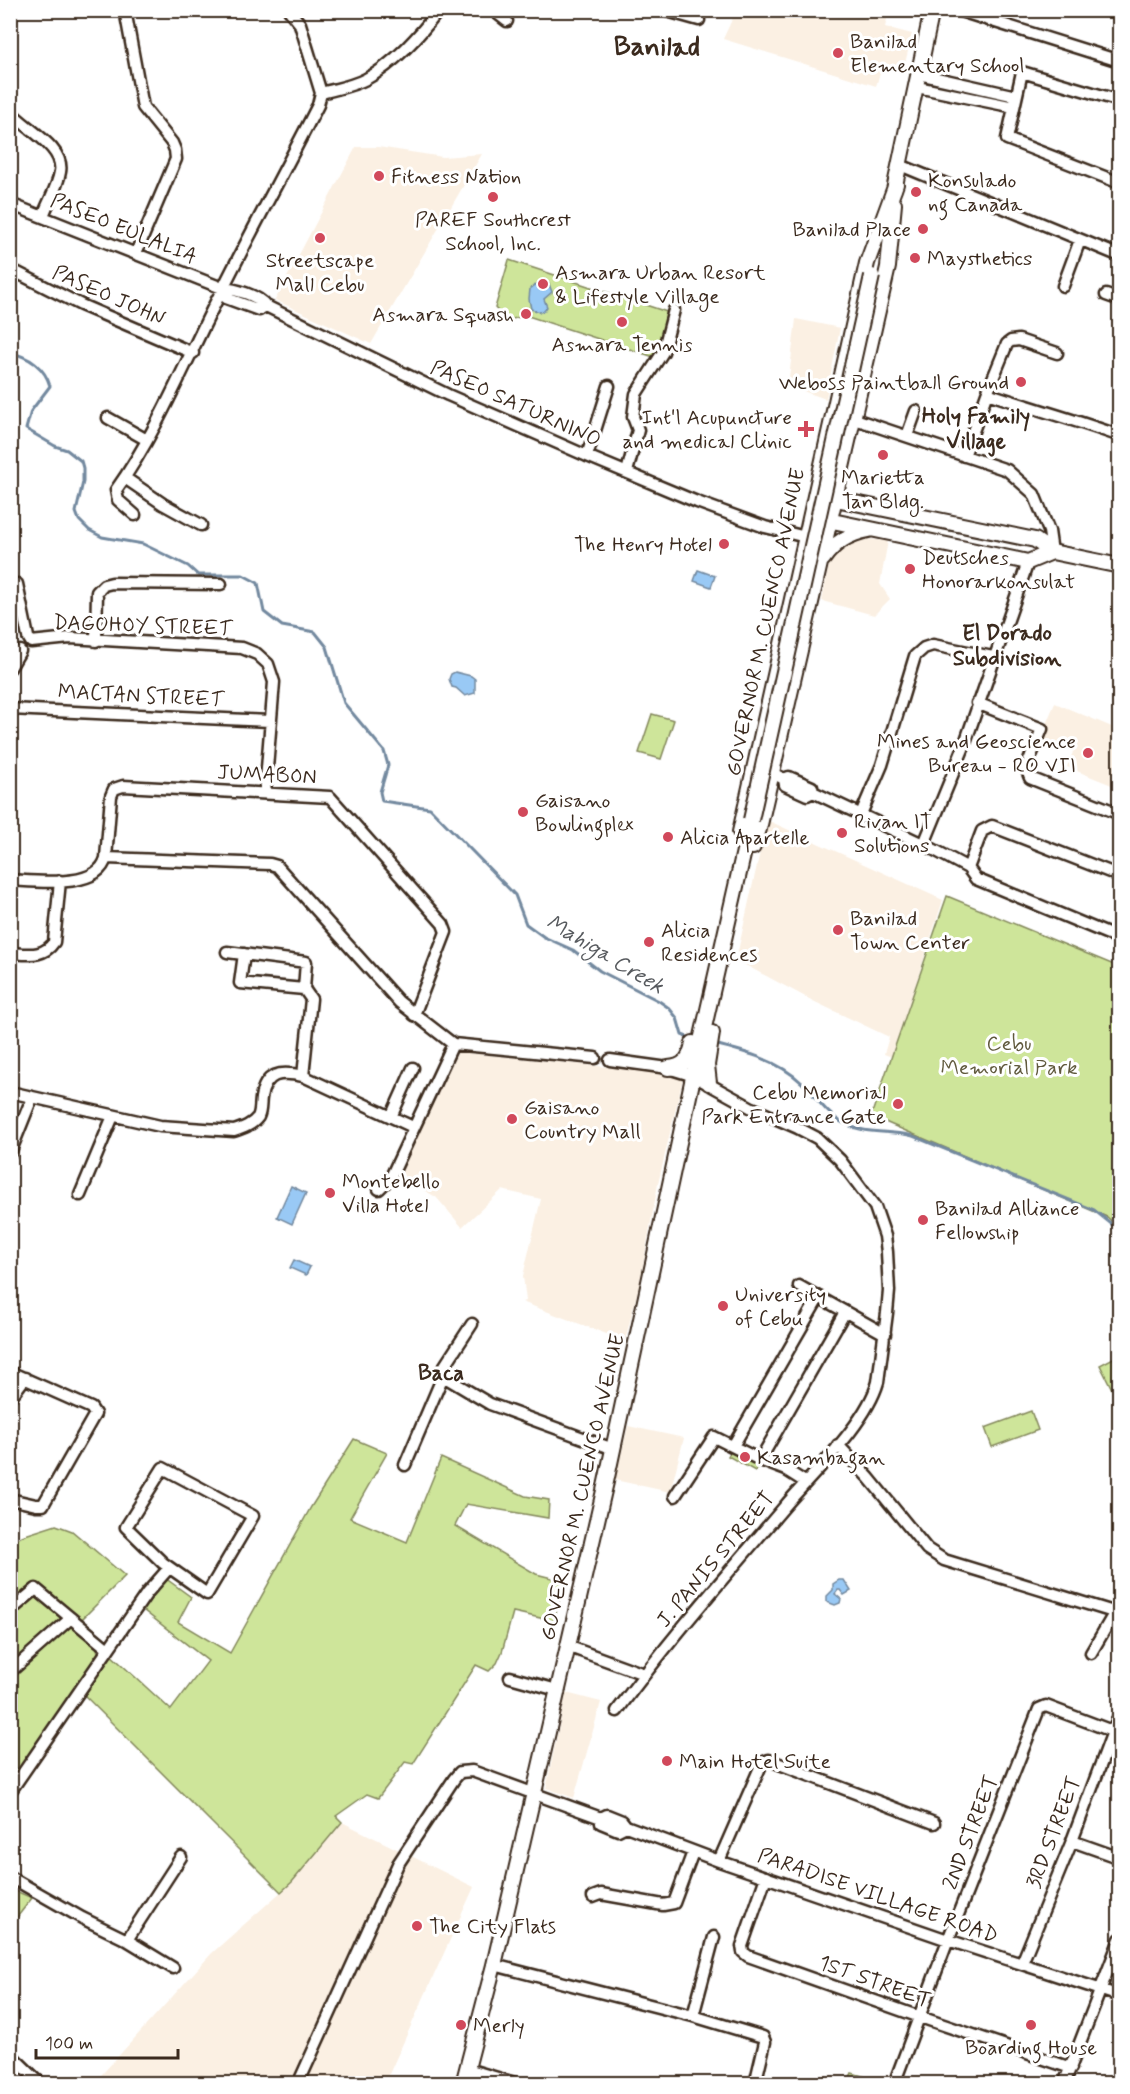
<svg xmlns="http://www.w3.org/2000/svg" width="1130" height="2094" font-family="Mynerve,sans-serif">
<style>
.built{fill:#fbf0e3}
.green{fill:#cee59a;stroke:#84885c;stroke-width:1.5}
.water{fill:#99c9f5;stroke:#73899f;stroke-width:1.5}
.lines{fill:none;stroke-linecap:round;stroke-linejoin:round}
.stream{stroke:#73899f;stroke-width:3}
.minor-casing{stroke:#3b2a1e;stroke-width:15}
.major-casing{stroke:#3b2a1e;stroke-width:18}
.minor{stroke:#fff;stroke-width:10}
.major{stroke:#fff;stroke-width:14}
.major-bridge-casing{stroke:#3b2a1e;stroke-width:18;stroke-linecap:butt}
.major-bridge{stroke:#fff;stroke-width:14}
.poi-dot{fill:#d1495b;stroke:#fff;stroke-width:2}
.labels{text-anchor:middle;stroke-width:6;stroke-linejoin:round;paint-order:stroke}
.poi-label{font-size:21px;fill:#3b2a1e;stroke:#fff;text-anchor:start}
.street-label{font-size:21px;fill:#3b2a1e;stroke:#fff}
.park-label{font-size:21px;fill:#60593d;stroke:#fff}
.neighbourhood-label{font-size:22px;font-weight:bold;fill:#3b2a1e;stroke:#fff}
.water-label{font-size:22px;font-style:italic;fill:#575a5e;stroke:#fff}
.district-label{font-size:27px;font-weight:bold;fill:#3b2a1e;stroke:#fff}
</style>
<rect width="100%" height="100%" fill="#fff"/>
<filter id="ink" filterUnits="userSpaceOnUse"><feTurbulence type="fractalNoise" baseFrequency=".0167" numOctaves="2"/><feDisplacementMap in="SourceGraphic" scale="12" xChannelSelector="R" yChannelSelector="G"/><feConvolveMatrix kernelMatrix="1 2 1 2 8 2 1 2 1" color-interpolation-filters="sRGB"/></filter>
<g filter="url(#ink)">
<path class="built" d="M 736,11 L 889,11 L 885,27 L 912,34 L 903,72 L 882,67 L 876,86 L 723,39 Z
M 356,147 L 378,147 L 443,157 L 482,154 L 371,344 L 275,300 Z
M 796,319 L 840,328 L 826,399 L 788,386 Z
M 856,538 L 888,541 L 880,584 L 890,599 L 874,615 L 822,601 L 830,558 Z
M 1055,703 L 1119,730 L 1119,788 L 1067,767 L 1073,752 L 1040,738 Z
M 767,820 L 943,900 L 892,1057 L 884,1054 L 889,1037 L 813,1001 L 736,960 Z
M 458,1052 L 667,1073 L 683,1078 L 658,1184 L 640,1282 L 625,1341 L 522,1302 L 526,1301 L 523,1276 L 541,1199 L 502,1190 L 462,1227 L 436,1197 L 397,1175 Z
M 628,1426 L 684,1438 L 670,1492 L 615,1480 Z
M 566,1693 L 601,1702 L 574,1798 L 546,1788 Z
M 342,1822 L 474,1887 L 385,2083 L 93,2084 L 212,1953 L 292,1882 Z"/>
<path class="green" d="M 509,260 L 670,313 L 654,357 L 525,315 L 507,321 L 495,308 Z
M 652,714 L 674,720 L 661,759 L 639,753 Z
M 947,896 L 1119,967 L 1119,1228 L 1107,1217 L 871,1116 Z
M 1119,1355 L 1120,1355 L 1119,1403 L 1100,1365 Z
M 1031,1411 L 1038,1430 L 992,1447 L 985,1428 Z
M 354,1439 L 387,1453 L 350,1518 L 407,1542 L 441,1458 L 525,1496 L 549,1500 L 548,1518 L 466,1504 L 455,1526 L 536,1574 L 564,1581 L 554,1621 L 513,1612 L 502,1652 L 497,1663 L 489,1671 L 476,1665 L 413,1764 L 405,1762 L 378,1798 L 367,1794 L 336,1816 L 342,1822 L 292,1882 L 281,1892 L 84,1695 L 110,1654 L 171,1710 L 208,1661 L 143,1610 L 165,1578 L 191,1597 L 178,1622 L 230,1653 L 311,1507 Z
M 736,1443 L 763,1458 L 755,1471 L 728,1456 Z
M 56,1525 L 72,1531 L 125,1576 L 75,1626 L 96,1645 L 99,1656 L 11,1784 L 11,1543 L 22,1536 Z
M 11,1889 L 32,1898 L 11,1925 Z
M 852,2073 L 887,2083 L 847,2083 Z"/>
<path class="water" d="M 538,283 L 549,284 L 552,292 L 544,299 L 547,307 L 544,311 L 540,312 L 531,309 L 529,299 L 530,289 Z
M 698,570 L 715,576 L 711,587 L 694,581 Z
M 455,672 L 471,676 L 475,679 L 475,693 L 465,696 L 456,688 L 452,687 L 449,679 L 451,674 Z
M 291,1186 L 306,1193 L 292,1224 L 277,1217 Z
M 294,1260 L 310,1267 L 306,1275 L 290,1268 Z
M 839,1580 L 844,1580 L 851,1591 L 844,1595 L 840,1590 L 838,1590 L 835,1594 L 841,1599 L 840,1603 L 835,1605 L 827,1602 L 827,1596 L 833,1590 L 833,1584 Z"/>
<g class="lines">
<path class="stream" d="M 10,353 C 29,356 45,368 50,386 L 31,411 L 26,429 L 55,446 L 67,450 L 81,461 L 83,468 L 83,482 L 76,512 L 79,520 L 89,530 L 102,537 L 143,544 L 188,566 L 198,575 L 243,575 L 258,583 L 264,612 L 282,626 L 315,632 L 327,647 L 344,703 L 384,751 L 388,765 L 380,792 L 382,801 L 430,808 L 515,895 L 526,924 L 544,937 L 573,950 L 600,971 L 659,1001 L 669,1008 L 677,1018 L 682,1035 L 690,1038
M 714,1044 C 746,1052 778,1060 802,1083 C 816,1096 826,1115 845,1124 C 867,1135 890,1130 913,1136 L 1094,1210 L 1114,1226"/>
<g class="minor-casing">
<path id="minor" d="M 125,10 L 143,107 L 172,143 L 175,150 L 176,159 L 136,253
M 493,10 L 507,21
M 663,10 L 699,20
M 957,10 L 1113,59
M 919,74 L 1016,96
M 917,87 L 1014,107
M 321,93 C 336,89 353,86 366,79 C 393,65 421,34 439,10
M 1120,101 L 1022,72 L 1007,139 L 1120,183
M 10,111 C 24,128 65,147 60,172 C 58,186 48,202 43,216
M 900,165 L 1120,256
M 10,204 L 222,288 C 235,289 258,295 266,306 L 448,395 L 587,456 L 697,502 L 765,527 L 814,539
M 10,269 L 81,305 L 193,353
M 1063,286 L 1080,240
M 222,288 L 226,298 L 259,310 L 266,306
M 1106,295 L 1120,300
M 987,393 C 1031,408 1076,420 1120,436
M 846,416 L 1007,470 L 1034,494 L 1049,531 L 1052,552
M 108,418 L 147,440
M 907,436 L 916,411
M 587,456 L 609,386
M 964,456 L 987,393 L 1007,344 L 1011,341 L 1019,340 L 1057,353
M 627,472 L 638,430 L 633,417 L 636,394 L 663,352 L 674,310
M 125,478 L 163,504 L 201,525
M 135,515 L 118,500 L 116,490 C 160,428 188,355 223,288 C 254,226 287,166 318,105 L 321,93 L 300,24 L 289,10
M 17,584 L 28,637 L 31,642 L 70,638 L 242,648 L 257,654 L 268,664 L 274,682 L 265,793
M 96,641 L 97,592 L 104,585 L 112,583 L 221,584
M 10,668 L 20,651
M 977,703 L 1042,729 L 1026,768 L 1030,778 L 1120,814
M 10,709 L 270,721
M 772,773 L 784,779 L 789,777 L 812,787 L 813,792 L 929,847 L 968,868 L 976,879 L 1120,939
M 784,779 L 785,785 L 807,795 L 813,792
M 861,814 L 882,765 L 915,656 L 924,648 L 933,645 L 993,657
M 924,844 L 963,749 L 1028,562
M 106,858 L 270,864 L 277,866 L 399,1002 L 453,1044 L 595,1058
M 968,868 L 982,831 L 992,826 L 1120,876
M 10,880 C 35,881 98,890 106,858 L 111,796 L 114,789 L 123,786 L 330,797 L 443,924 L 446,932 L 414,1015
M 227,952 L 306,962 L 304,989
M 10,953 C 28,954 43,958 54,942 L 60,881
M 244,954 L 240,983 L 304,989 L 311,999 L 303,1076
M 610,1060 L 668,1068 L 694,1076 L 752,1108 L 798,1128 L 817,1138 L 840,1160 L 875,1207 L 885,1236 L 887,1252 L 889,1291 L 887,1313 L 878,1382 C 866,1424 814,1472 785,1506 C 728,1573 669,1640 617,1711
M 10,1092 L 160,1126 L 234,1131 C 243,1128 252,1125 258,1117 C 261,1111 260,1105 261,1098 C 265,1072 281,1071 303,1076 L 413,1127
M 391,1117 L 413,1068
M 10,1153 L 32,1098
M 379,1189 L 391,1177 L 453,1044
M 80,1195 L 113,1116
M 799,1286 L 885,1334
M 472,1324 L 440,1373 L 443,1376 L 490,1404 L 613,1449
M 10,1372 L 91,1408 L 95,1414 L 43,1505 L 36,1505 L 10,1499
M 10,1398 L 25,1378
M 838,1445 L 869,1478 L 927,1549 L 944,1560 L 1120,1614
M 733,1446 L 819,1297
M 760,1460 L 845,1312
M 405,1465 L 443,1376
M 163,1468 L 253,1516 L 207,1594 L 163,1563 L 126,1527 Z
M 675,1496 L 714,1437 L 760,1460 L 786,1470 L 805,1482
M 10,1611 L 36,1589 L 108,1649
M 567,1646 L 644,1674
M 1091,1653 L 1115,1612
M 10,1672 L 71,1618
M 510,1677 L 557,1690
M 10,1792 L 147,1593 L 169,1568
M 601,1818 L 601,1823 L 618,1830 L 626,1826
M 1072,1841 L 1120,1858
M 719,1861 L 762,1763 L 769,1760 L 934,1823
M 10,1877 L 82,1918 L 127,1940 L 173,1968
M 766,1877 L 742,1946 L 743,1952 L 748,1956 L 920,2017 L 1071,2068
M 593,1897 L 601,1894 L 663,1905 L 674,1903 L 693,1852
M 127,1940 L 181,1857
M 1022,1963 L 1072,1841 L 1120,1713
M 494,1965 L 693,2016 L 763,2037 L 765,2042 L 755,2084
M 693,2016 L 714,1937
M 10,2054 L 41,2084
M 467,2069 L 518,2084
M 897,2076 L 948,1940 L 1039,1709 L 1046,1706 L 1112,1731
M 298,2084 L 398,1864 L 454,1779 L 460,1772 L 472,1771 L 601,1818 L 607,1815 L 622,1821 L 626,1826 L 719,1861 L 948,1940 L 1120,1996
M 1064,2084 L 1120,1939"/>
</g>
<g class="major-casing">
<path id="major" d="M 894,190 L 932,10
M 826,497 L 1035,540 L 1052,552 L 1120,566
M 823,519 L 1028,562 L 1052,552
M 823,559 C 835,542 849,534 869,530
M 740,832 L 867,263 L 896,184
M 753,847 L 759,829 L 888,267 L 894,204
M 668,1068 C 685,1067 690,1058 693,1043
M 709,1083 L 707,1065 L 712,1033
M 463,2084 L 494,1965 L 606,1482 L 698,1054 L 751,820"/>
</g>
<use href="#minor" class="minor"/>
<use href="#major" class="major"/>
<g class="major-bridge-casing">
<path id="major-bridge" d="M 751,820 L 872,276"/>
</g>
<use href="#major-bridge" class="major-bridge"/>
</g>
</g>
<g class="poi-dot">
<circle cx="838" cy="53" r="6"/>
<circle cx="379" cy="176" r="6"/>
<circle cx="916" cy="192" r="6"/>
<circle cx="493" cy="197" r="6"/>
<circle cx="923" cy="229" r="6"/>
<circle cx="320" cy="238" r="6"/>
<circle cx="915" cy="258" r="6"/>
<circle cx="543" cy="284" r="6"/>
<circle cx="526" cy="314" r="6"/>
<circle cx="622" cy="322" r="6"/>
<circle cx="1021" cy="382" r="6"/>
<path d="M803 420h6v6h6v6h-6v6h-6v-6h-6v-6h6z"/>
<circle cx="883" cy="455" r="6"/>
<circle cx="724" cy="544" r="6"/>
<circle cx="910" cy="569" r="6"/>
<circle cx="1088" cy="753" r="6"/>
<circle cx="523" cy="812" r="6"/>
<circle cx="842" cy="833" r="6"/>
<circle cx="668" cy="837" r="6"/>
<circle cx="838" cy="930" r="6"/>
<circle cx="649" cy="942" r="6"/>
<circle cx="898" cy="1104" r="6"/>
<circle cx="512" cy="1119" r="6"/>
<circle cx="330" cy="1193" r="6"/>
<circle cx="923" cy="1220" r="6"/>
<circle cx="723" cy="1306" r="6"/>
<circle cx="745" cy="1457" r="6"/>
<circle cx="667" cy="1761" r="6"/>
<circle cx="417" cy="1926" r="6"/>
<circle cx="461" cy="2025" r="6"/>
<circle cx="1031" cy="2025" r="6"/>
</g>
<g class="labels">
<g class="poi-label">
<text x="850" y="48">Banilad<tspan x="850" dy="24">Elementary School</tspan></text>
<text x="391" y="183">Fitness Nation</text>
<text x="928" y="187">Konsulado<tspan x="928" dy="24">ng Canada</tspan></text>
<text x="493" y="226" text-anchor="middle">PAREF Southcrest<tspan x="493" dy="24">School, Inc.</tspan></text>
<text x="911" y="236" text-anchor="end">Banilad Place</text>
<text x="927" y="265">Maysthetics</text>
<text x="320" y="267" text-anchor="middle">Streetscape<tspan x="320" dy="24">Mall Cebu</tspan></text>
<text x="555" y="279">Asmara Urban Resort<tspan x="555" dy="24">&amp; Lifestyle Village</tspan></text>
<text x="514" y="321" text-anchor="end">Asmara Squash</text>
<text x="622" y="351" text-anchor="middle">Asmara Tennis</text>
<text x="1009" y="389" text-anchor="end">Weboss Paintball Ground</text>
<text x="792" y="424" text-anchor="end">Int'l Acupuncture<tspan x="792" dy="24">and medical Clinic</tspan></text>
<text x="883" y="484" text-anchor="middle">Marietta<tspan x="883" dy="24">Tan Bldg.</tspan></text>
<text x="712" y="551" text-anchor="end">The Henry Hotel</text>
<text x="922" y="564">Deutsches<tspan x="922" dy="24">Honorarkonsulat</tspan></text>
<text x="1076" y="748" text-anchor="end">Mines and Geoscience<tspan x="1076" dy="24">Bureau - RO VII</tspan></text>
<text x="535" y="807">Gaisano<tspan x="535" dy="24">Bowlingplex</tspan></text>
<text x="854" y="828">Rivan IT<tspan x="854" dy="24">Solutions</tspan></text>
<text x="680" y="844">Alicia Apartelle</text>
<text x="850" y="925">Banilad<tspan x="850" dy="24">Town Center</tspan></text>
<text x="661" y="937">Alicia<tspan x="661" dy="24">Residences</tspan></text>
<text x="886" y="1099" text-anchor="end">Cebu Memorial<tspan x="886" dy="24">Park Entrance Gate</tspan></text>
<text x="524" y="1114">Gaisano<tspan x="524" dy="24">Country Mall</tspan></text>
<text x="342" y="1188">Montebello<tspan x="342" dy="24">Villa Hotel</tspan></text>
<text x="935" y="1215">Banilad Alliance<tspan x="935" dy="24">Fellowship</tspan></text>
<text x="735" y="1301">University<tspan x="735" dy="24">of Cebu</tspan></text>
<text x="757" y="1464">Kasambagan</text>
<text x="679" y="1768">Main Hotel Suite</text>
<text x="429" y="1933">The City Flats</text>
<text x="473" y="2032">Merly</text>
<text x="1031" y="2054" text-anchor="middle">Boarding House</text>
</g>
<g class="street-label">
<text transform="translate(124 228) rotate(22)" y="7">PASEO EULALIA</text>
<text transform="translate(109 295) rotate(24)" y="7">PASEO JOHN</text>
<text transform="translate(516 403) rotate(24)" y="7">PASEO SATURNINO</text>
<text transform="translate(765 622) rotate(-78)" y="7">GOVERNOR M. CUENCO AVENUE</text>
<text transform="translate(143 625) rotate(2)" y="7">DAGOHOY STREET</text>
<text transform="translate(141 695) rotate(3)" y="7">MACTAN STREET</text>
<text transform="translate(267 774) rotate(3)" y="7">JUMABON</text>
<text transform="translate(582 1487) rotate(-77)" y="7">GOVERNOR M. CUENCO AVENUE</text>
<text transform="translate(715 1559) rotate(-50)" y="7">J. PANIS STREET</text>
<text transform="translate(970 1832) rotate(-69)" y="7">2ND STREET</text>
<text transform="translate(1053 1832) rotate(-69)" y="7">3RD STREET</text>
<text transform="translate(878 1895) rotate(19)" y="7">PARADISE VILLAGE ROAD</text>
<text transform="translate(875 1981) rotate(20)" y="7">1ST STREET</text>
</g>
<g class="park-label">
<text x="1009" y="1050">Cebu<tspan x="1009" dy="24">Memorial Park</tspan></text>
</g>
<g class="neighbourhood-label">
<text x="976" y="423">Holy Family<tspan x="976" dy="25">Village</tspan></text>
<text x="1007" y="640">El Dorado<tspan x="1007" dy="25">Subdivision</tspan></text>
<text x="441" y="1380">Baca</text>
</g>
<g class="water-label">
<text transform="translate(606 953) rotate(31)" y="8">Mahiga Creek</text>
</g>
<g class="district-label">
<text x="657" y="55">Banilad</text>
</g>
</g>
<rect width="1130" height="2094" fill="none" stroke="#fff" stroke-width="36"/>
<rect x="18" y="18" width="1094" height="2058" fill="none" stroke="#3b2a1e" stroke-width="2" filter="url(#ink)"/>
<path d="M36 2049v9h142v-9" fill="none" stroke="#3b2a1e" stroke-width="3"/>
<text x="45" y="2049" font-size="18" fill="#3b2a1e" stroke="#ffffff" stroke-width="4.5" paint-order="stroke">100 m</text>
</svg>
